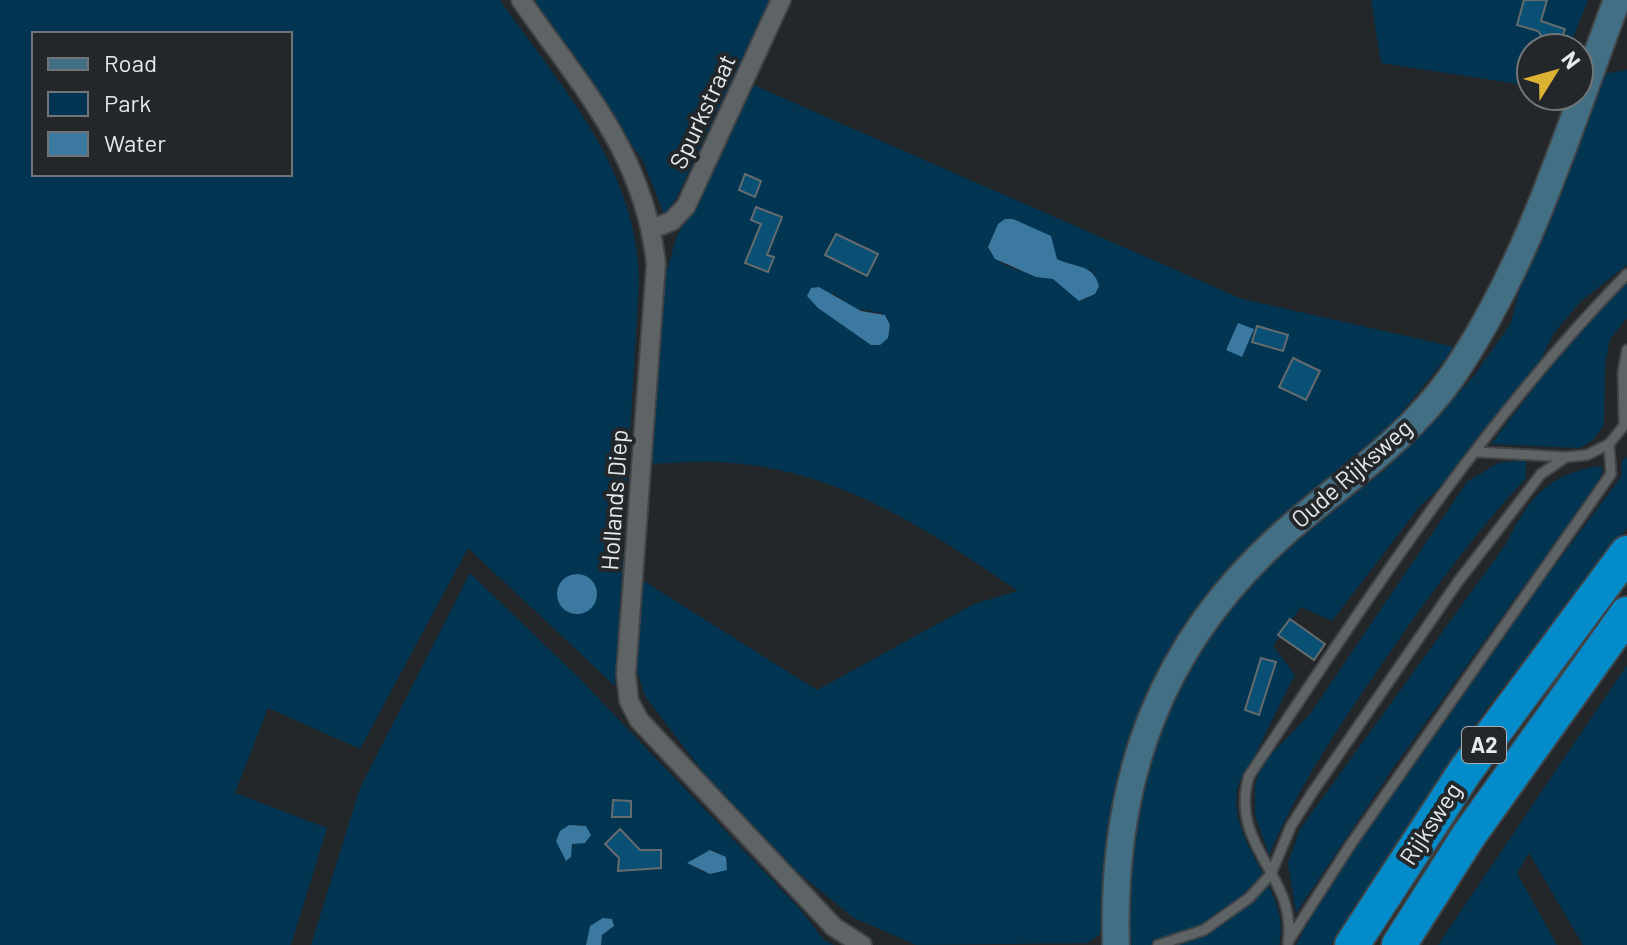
<svg xmlns="http://www.w3.org/2000/svg" width="1627" height="945" font-family="Barlow,sans-serif">
<style>
.green{fill:#013551;fill-rule:evenodd}
.water{fill:#3b79a0}
.building{fill:#0a5075;stroke:#666b6e;stroke-width:2}
.lines{fill:none;stroke-linecap:round;stroke-linejoin:round}
.lane-casing{stroke:#414447;stroke-width:13}
.street-casing{stroke:#414447;stroke-width:22}
.secondary-casing{stroke:#414447;stroke-width:30}
.highway-casing{stroke:#414447;stroke-width:38}
.lane{stroke:#5e6366;stroke-width:9}
.street{stroke:#5e6366;stroke-width:18}
.secondary{stroke:#436f84;stroke-width:26}
.highway{stroke:#048bca;stroke-width:34}
.labels{text-anchor:middle;stroke-width:8;stroke-linejoin:round;paint-order:stroke}
.shield{fill:#23272a;stroke:#acafb1;stroke-width:2}
.shield-label{font-size:22px;font-weight:bold;fill:#e6e9eb}
.street-label{font-size:24px;fill:#e6e9eb;stroke:#23272a}
</style>
<rect width="100%" height="100%" fill="#23272a"/>
<path class="green" d="M 0,0 L 500,0 C 562,89 638,168 639,283 L 615,686 L 468,548 L 360,749 L 268,708 L 235,793 L 327,828 L 291,945 L 0,945 ZM 34,34 L 290,34 L 290,174 L 34,174 ZM 558,589 L 583,614 L 571,614 L 558,601 Z
M 530,0 L 770,0 L 675,201 L 664,214 L 643,161 Z
M 1371,0 L 1588,0 L 1569,48 L 1531,48 L 1531,86 L 1381,63 Z
M 1627,70 L 1627,265 L 1581,301 L 1554,333 L 1540,361 L 1450,478 L 1420,506 L 1332,621 L 1301,607 L 1273,646 L 1295,675 C 1281,701 1269,727 1256,753 C 1252,763 1244,770 1240,780 C 1219,837 1293,887 1279,945 L 1127,945 L 1129,847 L 1155,738 L 1180,682 L 1235,601 L 1273,560 L 1387,468 L 1474,376 L 1511,323 L 1526,264 L 1596,75 Z
M 751,84 L 1242,299 L 1455,347 L 1395,421 L 1187,633 L 1107,884 L 1100,934 L 1087,943 L 916,945 L 854,918 L 795,870 L 703,772 L 645,696 L 637,671 L 642,580 L 817,690 L 974,604 L 1018,591 C 924,527 835,467 717,462 C 695,461 672,463 649,464 L 666,274 L 676,238 ZM 998,224 L 1059,261 L 1090,270 L 1094,274 L 1095,294 L 1082,301 C 1072,295 1061,281 1050,278 C 1031,273 995,269 988,247 ZM 833,293 L 854,308 L 881,313 L 889,320 L 866,341 L 818,308 Z
M 1627,280 L 1627,318 L 1610,339 L 1605,364 L 1604,425 L 1594,439 L 1580,448 L 1491,444 L 1569,342 Z
M 1627,457 L 1627,528 L 1487,708 L 1331,945 L 1296,945 L 1316,907 L 1452,702 L 1621,477 L 1622,460 Z
M 1526,460 L 1526,478 C 1473,535 1428,597 1384,661 C 1340,724 1299,785 1269,855 L 1255,815 L 1255,784 L 1262,764 L 1310,714 L 1467,482 L 1498,463 Z
M 1602,466 L 1601,476 L 1593,490 L 1393,768 L 1296,913 L 1288,863 L 1300,829 L 1506,544 C 1529,497 1549,473 1602,466 Z
M 470,573 L 580,679 L 799,908 L 823,939 L 834,945 L 601,945 L 602,935 L 613,927 L 610,918 L 590,926 L 586,945 L 311,945 L 360,788 ZM 569,825 L 583,825 L 587,841 L 576,842 L 571,847 L 556,841 L 560,831 ZM 714,850 L 728,861 L 703,872 L 688,863 Z
M 1627,665 L 1627,945 L 1583,945 L 1529,853 L 1517,873 L 1557,945 L 1438,945 Z"/>
<path class="water" d="M 1005,219 L 1013,219 L 1051,236 L 1057,259 C 1074,268 1093,263 1099,286 L 1095,294 L 1079,301 L 1053,279 L 1036,277 L 995,259 L 988,247 L 998,224 Z
M 819,287 L 861,311 L 885,315 L 890,325 L 888,338 L 880,345 L 871,345 L 818,308 L 807,296 L 811,288 Z
M 1238,323 L 1254,329 L 1242,357 L 1226,350 Z
M557 594a20 20 0 1 1 40 0a20 20 0 1 1-40 0Z
M 569,825 L 586,826 L 591,835 L 585,843 L 572,844 L 571,857 L 566,861 L 556,841 L 560,831 Z
M 710,850 L 726,857 L 727,870 L 710,874 L 687,863 Z
M 603,918 L 612,919 L 614,926 L 602,935 L 601,945 L 586,945 L 590,926 Z"/>
<path class="building" d="M 1524,0 L 1547,0 L 1541,21 L 1565,29 L 1558,48 L 1537,48 L 1541,35 L 1538,31 L 1517,25 Z
M 745,174 L 761,181 L 755,197 L 739,190 Z
M 756,207 L 782,217 L 767,255 L 774,257 L 768,272 L 745,263 L 761,224 L 751,220 Z
M 836,234 L 878,254 L 867,276 L 825,255 Z
M 1257,326 L 1288,335 L 1283,351 L 1252,342 Z
M 1293,358 L 1320,371 L 1306,400 L 1279,387 Z
M 1290,619 L 1325,644 L 1314,660 L 1278,635 Z
M 1261,658 L 1276,662 L 1259,715 L 1245,710 Z
M 613,800 L 631,801 L 631,817 L 612,817 Z
M 620,829 L 640,850 L 661,850 L 661,868 L 618,871 L 619,858 L 605,844 Z"/>
<g class="lines">
<g class="lane-casing">
<path id="lane" d="M 1624,423 L 1623,372 L 1627,350
M 1478,452 L 1566,457
M 1289,940 L 1351,844 L 1611,474 L 1609,444
M 1288,943 C 1298,875 1228,847 1249,776 C 1365,603 1481,423 1627,274
M 1158,945 L 1204,930 L 1249,898 L 1271,874 L 1291,826 L 1312,793 L 1457,583 L 1541,474 L 1566,457 L 1587,455 L 1609,444 L 1627,422"/>
</g>
<g class="street-casing">
<path id="street" d="M 521,0 C 582,88 644,153 656,264 L 626,674 L 629,701 L 639,720 L 834,927 L 862,945
M 652,229 L 672,221 L 686,206 L 781,0"/>
</g>
<g class="secondary-casing">
<path id="secondary" d="M 1116,945 C 1111,777 1161,639 1291,527 C 1348,478 1409,438 1453,375 C 1530,262 1569,127 1617,0"/>
</g>
<g class="highway-casing">
<path id="highway" d="M 1352,945 L 1466,770 L 1627,553
M 1399,945 L 1469,835 L 1627,614"/>
</g>
<use href="#lane" class="lane"/>
<use href="#street" class="street"/>
<use href="#secondary" class="secondary"/>
<use href="#highway" class="highway"/>
</g>
<g class="labels">
<rect class="shield" x="1462" y="727" width="44" height="36" rx="6"/>
<g class="shield-label">
<text x="1484" y="753">A2</text>
</g>
<g class="street-label">
<text transform="translate(703 112) rotate(-65)" y="8">Spurkstraat</text>
<text transform="translate(1352 474) rotate(-41)" y="8">Oude Rijksweg</text>
<text transform="translate(615 500) rotate(-86)" y="8">Hollands Diep</text>
<text transform="translate(1431 824) rotate(-57)" y="8">Rijksweg</text>
</g>
</g>
<rect x="32" y="32" width="260" height="144" fill="#23272a" stroke="#717577" stroke-width="2"/>
<rect x="48" y="58" width="40" height="12" fill="#436f84" stroke="#717577" stroke-width="2"/>
<text x="104" y="72" font-size="24" fill="#e6e9eb">Road</text>
<rect x="48" y="92" width="40" height="24" fill="#013551" stroke="#717577" stroke-width="2"/>
<text x="104" y="112" font-size="24" fill="#e6e9eb">Park</text>
<rect x="48" y="132" width="40" height="24" fill="#3b79a0" stroke="#717577" stroke-width="2"/>
<text x="104" y="152" font-size="24" fill="#e6e9eb">Water</text>
<g transform="translate(1555 72) rotate(53)"><circle r="38" fill="#23272a" stroke="#717577" stroke-width="2"/>
<path d="M0-6L14 30L0 20L-14 30Z" fill="#dcb233"/>
<text y="-12" font-size="22" font-weight="bold" text-anchor="middle" fill="#e6e9eb">N</text>
</g>
</svg>
